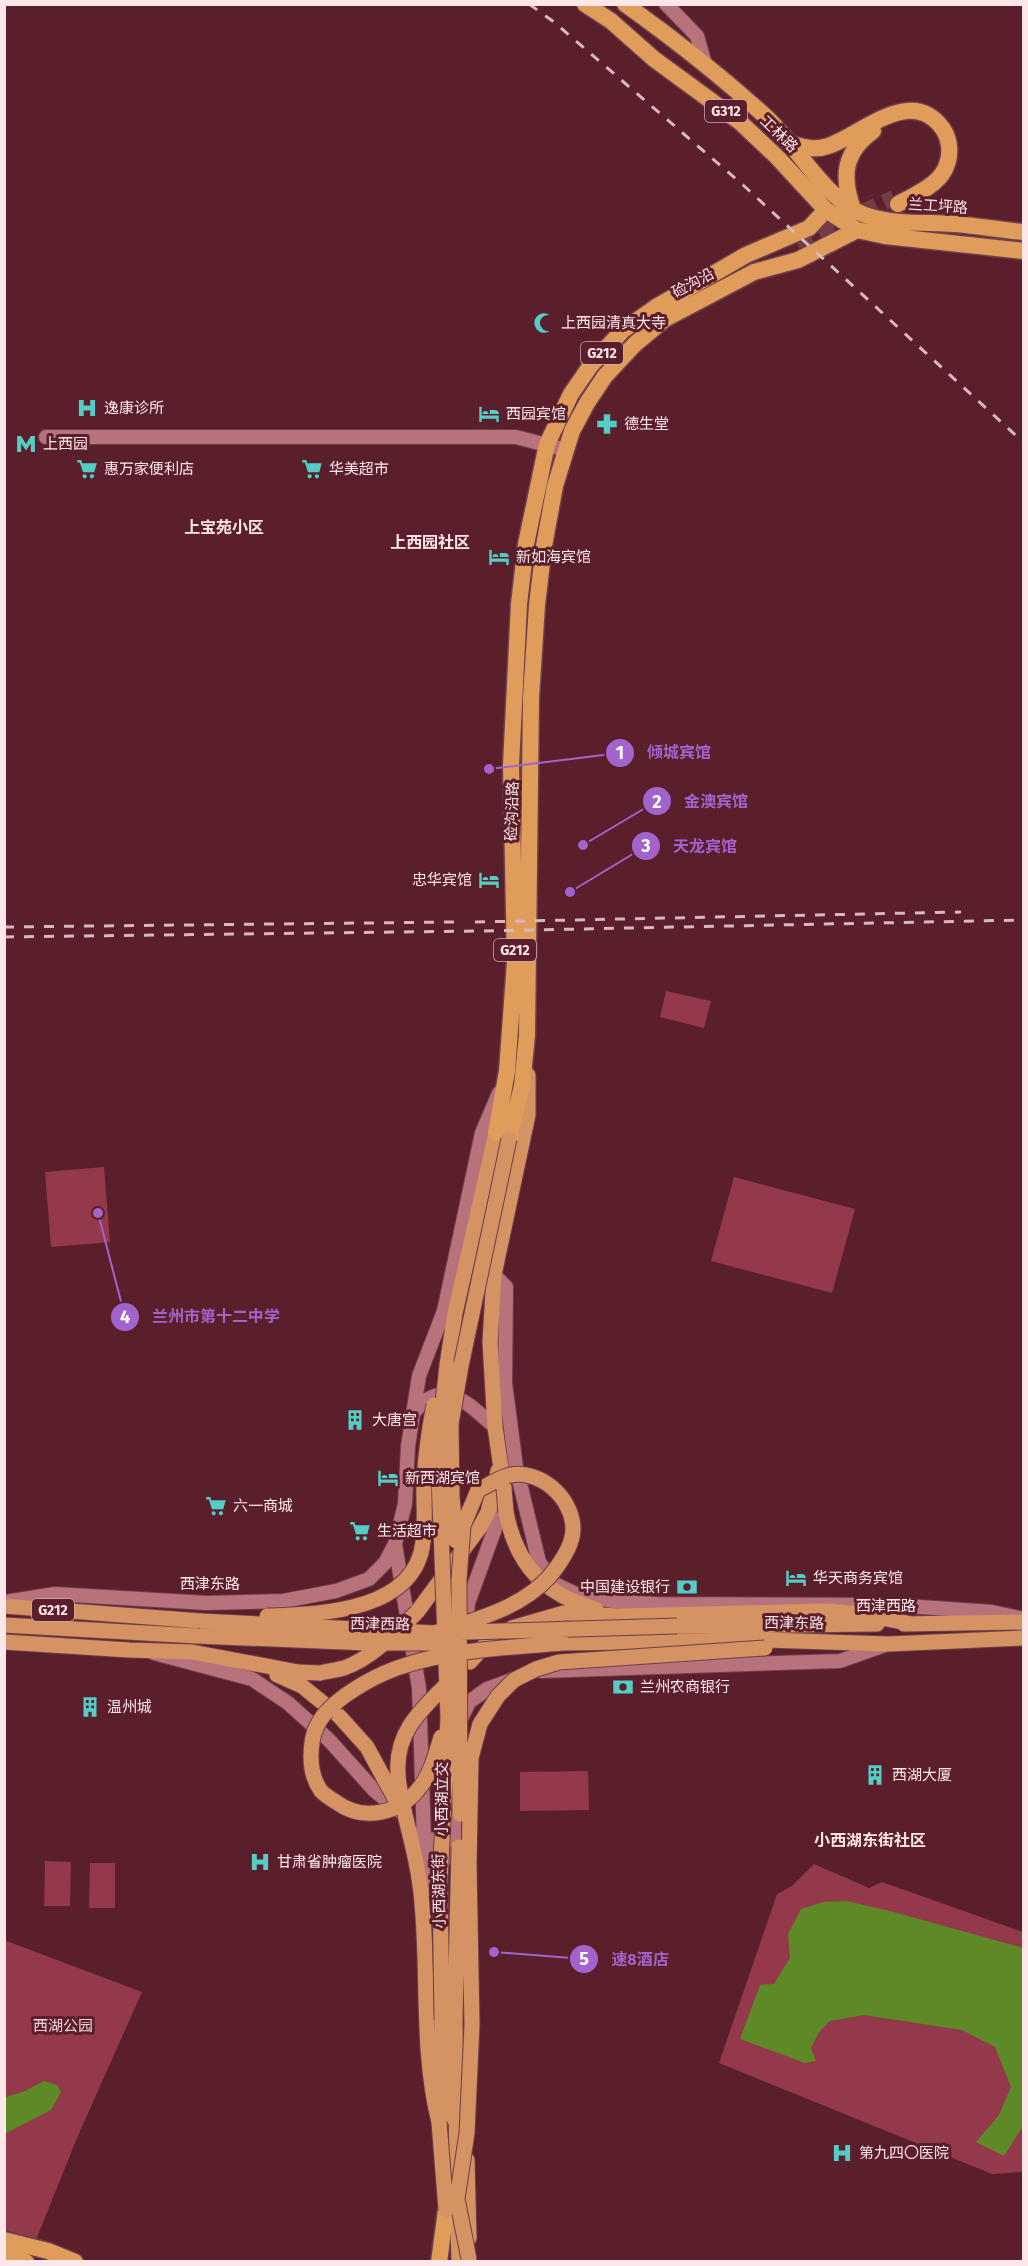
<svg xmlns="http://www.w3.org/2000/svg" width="1028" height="2266" font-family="'Fira Sans','Noto Sans SC',sans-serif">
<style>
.green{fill:#94384b}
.water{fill:#5d8a26}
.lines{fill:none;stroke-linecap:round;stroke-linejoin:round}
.trunk-tunnel{stroke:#733d48;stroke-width:16;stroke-dasharray:16 8;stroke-linecap:butt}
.tertiary-casing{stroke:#6f3e4b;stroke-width:16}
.primary-casing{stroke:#6f3e4b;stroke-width:17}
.trunk-casing{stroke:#6f3e4b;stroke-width:19}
.tertiary{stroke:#b7727c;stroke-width:14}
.primary{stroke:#d59262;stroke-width:15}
.trunk{stroke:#df9c5a;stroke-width:16}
.rail{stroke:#d7b8bc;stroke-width:3;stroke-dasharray:10 10;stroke-linecap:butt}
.primary-bridge-casing{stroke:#6f3e4b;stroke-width:17;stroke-linecap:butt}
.primary-bridge{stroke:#d59262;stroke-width:15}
.labels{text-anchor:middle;stroke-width:6;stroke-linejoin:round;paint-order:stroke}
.shield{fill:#5a1f2b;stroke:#cdabb0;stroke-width:1.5}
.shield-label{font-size:14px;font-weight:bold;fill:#fee7e9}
.street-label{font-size:15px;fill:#fee7e9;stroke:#5a1f2b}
.poi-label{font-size:15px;fill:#fee7e9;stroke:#5a1f2b;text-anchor:start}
.park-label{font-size:15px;fill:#f1d4d7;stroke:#5a1f2b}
.neighbourhood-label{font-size:16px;font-weight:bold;fill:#fee7e9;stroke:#5a1f2b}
.leader{fill:none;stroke:#a264cc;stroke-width:2}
.callout-dot{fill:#a264cc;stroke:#5a1f2b;stroke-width:2}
.mark-label{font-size:18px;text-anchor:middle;font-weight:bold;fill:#fff}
.callout-label{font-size:16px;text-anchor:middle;font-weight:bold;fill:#a264cc;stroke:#5a1f2b;stroke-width:6;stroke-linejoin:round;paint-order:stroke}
</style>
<rect width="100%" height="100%" fill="#5a1f2b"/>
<path class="green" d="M 666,991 L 711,1001 L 704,1028 L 660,1017 Z
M 104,1167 L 110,1242 L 51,1247 L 45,1172 Z
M 734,1177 L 855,1209 L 832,1293 L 711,1261 Z
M 588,1771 L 589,1810 L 520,1811 L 520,1772 Z
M 45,1861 L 71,1862 L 70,1906 L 44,1906 Z
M 90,1863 L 115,1863 L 115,1908 L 89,1908 Z
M 814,1864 L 869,1888 L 882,1882 L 1023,1932 L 1023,2172 L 992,2174 L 719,2063 L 777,1894 L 792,1886 Z
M 4,1940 L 142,1992 L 77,2138 L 36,2240 L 5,2230 Z"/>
<path class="water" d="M 846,1901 L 890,1911 L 1023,1948 L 1023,2126 L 1004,2156 L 976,2142 L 999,2115 L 1011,2087 L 995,2047 L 962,2030 L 864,2015 L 830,2021 L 819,2032 L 811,2048 L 816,2061 L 805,2063 L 740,2039 L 760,1985 L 774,1984 L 790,1958 L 788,1934 L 801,1909 L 823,1902 Z
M 44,2081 L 57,2085 L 61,2092 L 51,2110 L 6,2133 L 5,2139 L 5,2097 L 23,2092 Z"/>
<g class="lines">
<path class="trunk-tunnel" d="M 796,241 L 894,198"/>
<g class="tertiary-casing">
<path id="tertiary" d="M 666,4 L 697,36 L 705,64
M 46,437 L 516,437 L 566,450
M 494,1275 L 506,1287 L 505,1383 L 516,1467 L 539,1562 L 555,1584 L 574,1593 L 612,1601 L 657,1604 L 892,1605 L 992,1612 L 1024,1619
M 413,1413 C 444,1375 468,1404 495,1427
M 5,1602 L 55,1594 L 207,1603 L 283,1601 L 336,1591 L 369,1579 L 385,1563 L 395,1544
M 465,1631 L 468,1603 L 505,1501
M 154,1653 L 252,1679 L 288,1703 L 329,1740 L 374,1790 L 401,1812
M 541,1671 L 840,1661 L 885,1645
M 459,1723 L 469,1702 L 487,1689 L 514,1679
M 454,1801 L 455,1860
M 419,1833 C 430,1848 433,1874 434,1892
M 452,1838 L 424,1840 L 419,1688 L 395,1544 L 405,1504 L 408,1446 L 419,1376 L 444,1311 L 482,1133 L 499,1093"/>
</g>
<g class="primary-casing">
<path id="primary" d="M 447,1365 L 455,1313 L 496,1133
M 504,1489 L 495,1427 L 490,1342 L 494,1275 L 528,1115 L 528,1075
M 506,1512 C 516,1565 545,1595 596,1609
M 4,1606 L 201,1621
M 417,1612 L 480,1527 L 488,1512 L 498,1471
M 904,1624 L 1024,1622
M 4,1625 L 197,1636
M 677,1626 L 877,1624
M 4,1642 L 129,1650 L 192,1652 L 298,1672 L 320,1673
M 563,1643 L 766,1640 L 889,1644 L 1024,1638
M 470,1662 L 485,1645 L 512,1628 L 564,1613 L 619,1616 L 828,1611 L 861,1614 L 912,1624
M 277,1675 L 302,1686 L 339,1716
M 406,1819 C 413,1847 420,1875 422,1904 C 429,1977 421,2051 439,2122
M 455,2019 L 457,2172
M 442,2020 L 444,2118
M 467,2160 L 469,2238
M 458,2226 L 459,2262"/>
</g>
<g class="trunk-casing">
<path id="trunk" d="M 585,4 L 611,21 L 654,59 L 740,122 L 777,157 L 826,210 L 857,230 L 885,236 L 1024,251
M 625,4 C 674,39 721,76 765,116 C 796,144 826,201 865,215 C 894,225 925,222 955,224 C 978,226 1001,230 1024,232
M 792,144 C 804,147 815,151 828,146 C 862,135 911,84 943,129 C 951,141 951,157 945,169 C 938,185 913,196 898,204
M 853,209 C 841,176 844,152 873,131
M 496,1133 L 507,1071 L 515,961 L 511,765 L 519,604 L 526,544 L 547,444 L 571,394 L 591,365 L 622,331 L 656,307 L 746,255 L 809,228 L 826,210
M 509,1139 L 522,1086 L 527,1035 L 531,698 L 537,605 L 544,546 L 555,486 L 572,431 L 587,403 L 605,376 L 635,344 L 665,319 L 754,272 L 798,260 L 857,230
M 4,2240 L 48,2251 L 75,2262
M 4,2255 L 26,2262
M 439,2262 L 446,2210"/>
</g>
<use href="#tertiary" class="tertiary"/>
<use href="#primary" class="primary"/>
<use href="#trunk" class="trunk"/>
<path class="rail" d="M 529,4 L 554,22 L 743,185 L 1024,443
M 475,922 L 961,912
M 4,927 L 454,922
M 4,937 L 482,931 L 1024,920"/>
<g class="primary-bridge-casing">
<path id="primary-bridge" d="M 504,1489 L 506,1512
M 456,1541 L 452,1497 L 451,1424 L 461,1366 L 509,1139
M 267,1616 C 320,1614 415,1612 423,1542 C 426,1521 423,1499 424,1478 C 426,1453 429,1429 434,1405
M 201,1621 L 435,1633 L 677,1626
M 435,1633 C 474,1620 520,1609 549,1577 C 559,1565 573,1545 573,1529 C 573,1497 538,1467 507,1476 C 497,1479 487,1486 478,1490 L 463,1526 L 459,1580 L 460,1808 L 460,1814
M 197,1636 L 367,1643 L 443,1643
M 320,1673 C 328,1671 337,1670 344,1668 C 371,1659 398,1631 417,1612
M 340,1717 L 367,1747 L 399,1806
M 441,1737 C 436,1753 431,1774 420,1787 C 400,1814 363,1822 336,1802 C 331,1799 325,1795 321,1791 C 314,1781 311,1769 311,1757 C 311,1747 312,1735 317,1726 C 328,1701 372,1677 397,1668 C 450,1649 507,1648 563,1643
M 406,1819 C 403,1804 398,1788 398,1773 C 395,1731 423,1708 450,1681
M 455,2019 L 459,1847
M 442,2020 L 440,1882 L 448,1717 L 438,1449 L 447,1365
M 439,2122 L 446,2210
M 469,2259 L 457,2199 L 467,2133 L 472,2025 L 469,1865 L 471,1758 L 480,1724 L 498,1696 L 514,1680 L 536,1669 L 559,1662 L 765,1648"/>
</g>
<use href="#primary-bridge" class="primary-bridge"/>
</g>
<defs>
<g id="mosque-bare" transform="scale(1.62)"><path d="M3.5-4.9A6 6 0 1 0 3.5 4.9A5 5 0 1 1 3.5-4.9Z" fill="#54cdc7" stroke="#5a1f2b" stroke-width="2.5" paint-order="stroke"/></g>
<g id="hospital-bare" transform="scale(1.62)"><path d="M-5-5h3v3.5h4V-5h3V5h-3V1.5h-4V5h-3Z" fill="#54cdc7" stroke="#5a1f2b" stroke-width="2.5" paint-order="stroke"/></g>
<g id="hotel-bare" transform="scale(1.62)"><path d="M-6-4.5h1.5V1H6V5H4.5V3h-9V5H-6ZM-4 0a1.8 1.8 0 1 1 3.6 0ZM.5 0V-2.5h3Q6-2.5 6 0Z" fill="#54cdc7" stroke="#5a1f2b" stroke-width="2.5" paint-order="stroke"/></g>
<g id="pharmacy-bare" transform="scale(1.62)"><path d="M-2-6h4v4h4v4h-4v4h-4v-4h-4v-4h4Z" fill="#54cdc7" stroke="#5a1f2b" stroke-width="2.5" paint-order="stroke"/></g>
<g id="metro-bare" transform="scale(1.62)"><path d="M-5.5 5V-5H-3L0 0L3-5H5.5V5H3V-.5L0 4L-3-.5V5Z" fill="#54cdc7" stroke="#5a1f2b" stroke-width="2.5" paint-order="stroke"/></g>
<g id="supermarket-bare" transform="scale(1.62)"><path d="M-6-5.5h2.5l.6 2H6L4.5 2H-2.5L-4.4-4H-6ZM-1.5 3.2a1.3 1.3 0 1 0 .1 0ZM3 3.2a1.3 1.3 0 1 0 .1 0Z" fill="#54cdc7" stroke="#5a1f2b" stroke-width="2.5" paint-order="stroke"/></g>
<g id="building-bare" transform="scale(1.62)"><path d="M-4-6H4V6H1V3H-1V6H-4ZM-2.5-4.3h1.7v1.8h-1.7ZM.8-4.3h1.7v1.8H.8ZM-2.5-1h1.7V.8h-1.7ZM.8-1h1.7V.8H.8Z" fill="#54cdc7" stroke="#5a1f2b" stroke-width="2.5" paint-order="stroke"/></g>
<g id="bank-bare" transform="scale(1.62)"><path d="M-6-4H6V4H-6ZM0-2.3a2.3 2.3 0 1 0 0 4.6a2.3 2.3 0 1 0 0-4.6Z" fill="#54cdc7" stroke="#5a1f2b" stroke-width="2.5" paint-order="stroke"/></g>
</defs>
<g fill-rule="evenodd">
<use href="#mosque-bare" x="544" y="323"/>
<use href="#hospital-bare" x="87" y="408"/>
<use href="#hotel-bare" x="489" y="414"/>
<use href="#pharmacy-bare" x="607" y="424"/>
<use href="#metro-bare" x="26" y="444"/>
<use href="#supermarket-bare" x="87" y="469"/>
<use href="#supermarket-bare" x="312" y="469"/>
<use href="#hotel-bare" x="499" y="557"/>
<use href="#hotel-bare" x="489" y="880"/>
<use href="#building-bare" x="355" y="1420"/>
<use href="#hotel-bare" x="388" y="1478"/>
<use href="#supermarket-bare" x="216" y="1506"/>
<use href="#supermarket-bare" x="360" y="1531"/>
<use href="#hotel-bare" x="796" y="1578"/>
<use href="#bank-bare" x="687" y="1587"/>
<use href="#bank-bare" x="623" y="1687"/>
<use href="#building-bare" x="90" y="1707"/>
<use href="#building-bare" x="875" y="1775"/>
<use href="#hospital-bare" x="260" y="1862"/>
<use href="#hospital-bare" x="842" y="2153"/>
</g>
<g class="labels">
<g class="shield">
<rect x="705" y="100" width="42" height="22" rx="4.5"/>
<rect x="581" y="342" width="42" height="22" rx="4.5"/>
<rect x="494" y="939" width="42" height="22" rx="4.5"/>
<rect x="32" y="1599" width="42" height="22" rx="4.5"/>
</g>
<g class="shield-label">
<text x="726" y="116">G312</text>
<text x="602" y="358">G212</text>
<text x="515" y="955">G212</text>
<text x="53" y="1615">G212</text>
</g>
<g class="street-label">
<text transform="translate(779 134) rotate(44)" y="5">工林路</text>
<text transform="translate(938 206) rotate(4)" y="5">兰工坪路</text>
<text transform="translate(693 283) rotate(-28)" y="5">硷沟沿</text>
<text transform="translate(512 811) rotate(-88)" y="5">硷沟沿路</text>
<text x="210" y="1589">西津东路</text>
<text x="886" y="1611">西津西路</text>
<text transform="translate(794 1623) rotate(1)" y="5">西津东路</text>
<text transform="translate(380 1624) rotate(1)" y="5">西津西路</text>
<text transform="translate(442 1799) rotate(-90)" y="5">小西湖立交</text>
<text transform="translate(439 1891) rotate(-91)" y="5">小西湖东街</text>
</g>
<g class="poi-label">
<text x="561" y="328">上西园清真大寺</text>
<text x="104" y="413">逸康诊所</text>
<text x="506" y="419">西园宾馆</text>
<text x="624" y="429">德生堂</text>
<text x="43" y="449">上西园</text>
<text x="104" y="474">惠万家便利店</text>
<text x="329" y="474">华美超市</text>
<text x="516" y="562">新如海宾馆</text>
<text x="472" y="885" text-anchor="end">忠华宾馆</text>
<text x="372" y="1425">大唐宫</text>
<text x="405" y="1483">新西湖宾馆</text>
<text x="233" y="1511">六一商城</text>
<text x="377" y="1536">生活超市</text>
<text x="813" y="1583">华天商务宾馆</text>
<text x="670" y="1592" text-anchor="end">中国建设银行</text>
<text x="640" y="1692">兰州农商银行</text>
<text x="107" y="1712">温州城</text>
<text x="892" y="1780">西湖大厦</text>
<text x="277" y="1867">甘肃省肿瘤医院</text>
<text x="859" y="2158">第九四〇医院</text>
</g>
<g class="park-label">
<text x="63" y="2031">西湖公园</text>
</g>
<g class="neighbourhood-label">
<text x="224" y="533">上宝苑小区</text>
<text x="430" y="548">上西园社区</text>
<text x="870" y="1846">小西湖东街社区</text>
</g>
</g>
<path class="leader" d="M489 769L620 753M583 845L657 801M570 892L646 846M98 1213L125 1317M494 1952L584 1959"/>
<g class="callout-dot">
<circle cx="489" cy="769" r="6"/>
<circle cx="583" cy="845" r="6"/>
<circle cx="570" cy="892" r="6"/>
<circle cx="98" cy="1213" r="6"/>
<circle cx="494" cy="1952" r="6"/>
<circle cx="620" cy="753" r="15"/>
<circle cx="657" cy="801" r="15"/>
<circle cx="646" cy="846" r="15"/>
<circle cx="125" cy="1317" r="15"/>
<circle cx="584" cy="1959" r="15"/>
</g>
<g class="mark-label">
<text x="620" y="759">1</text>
<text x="657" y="808">2</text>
<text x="646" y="852">3</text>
<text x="125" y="1323">4</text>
<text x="584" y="1965">5</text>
</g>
<g class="callout-label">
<text x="679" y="758">倾城宾馆</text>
<text x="716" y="807">金澳宾馆</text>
<text x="705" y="852">天龙宾馆</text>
<text x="216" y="1322">兰州市第十二中学</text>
<text x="640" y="1965">速8酒店</text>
</g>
<rect width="1028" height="2266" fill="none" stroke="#fee7e9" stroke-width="12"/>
</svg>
